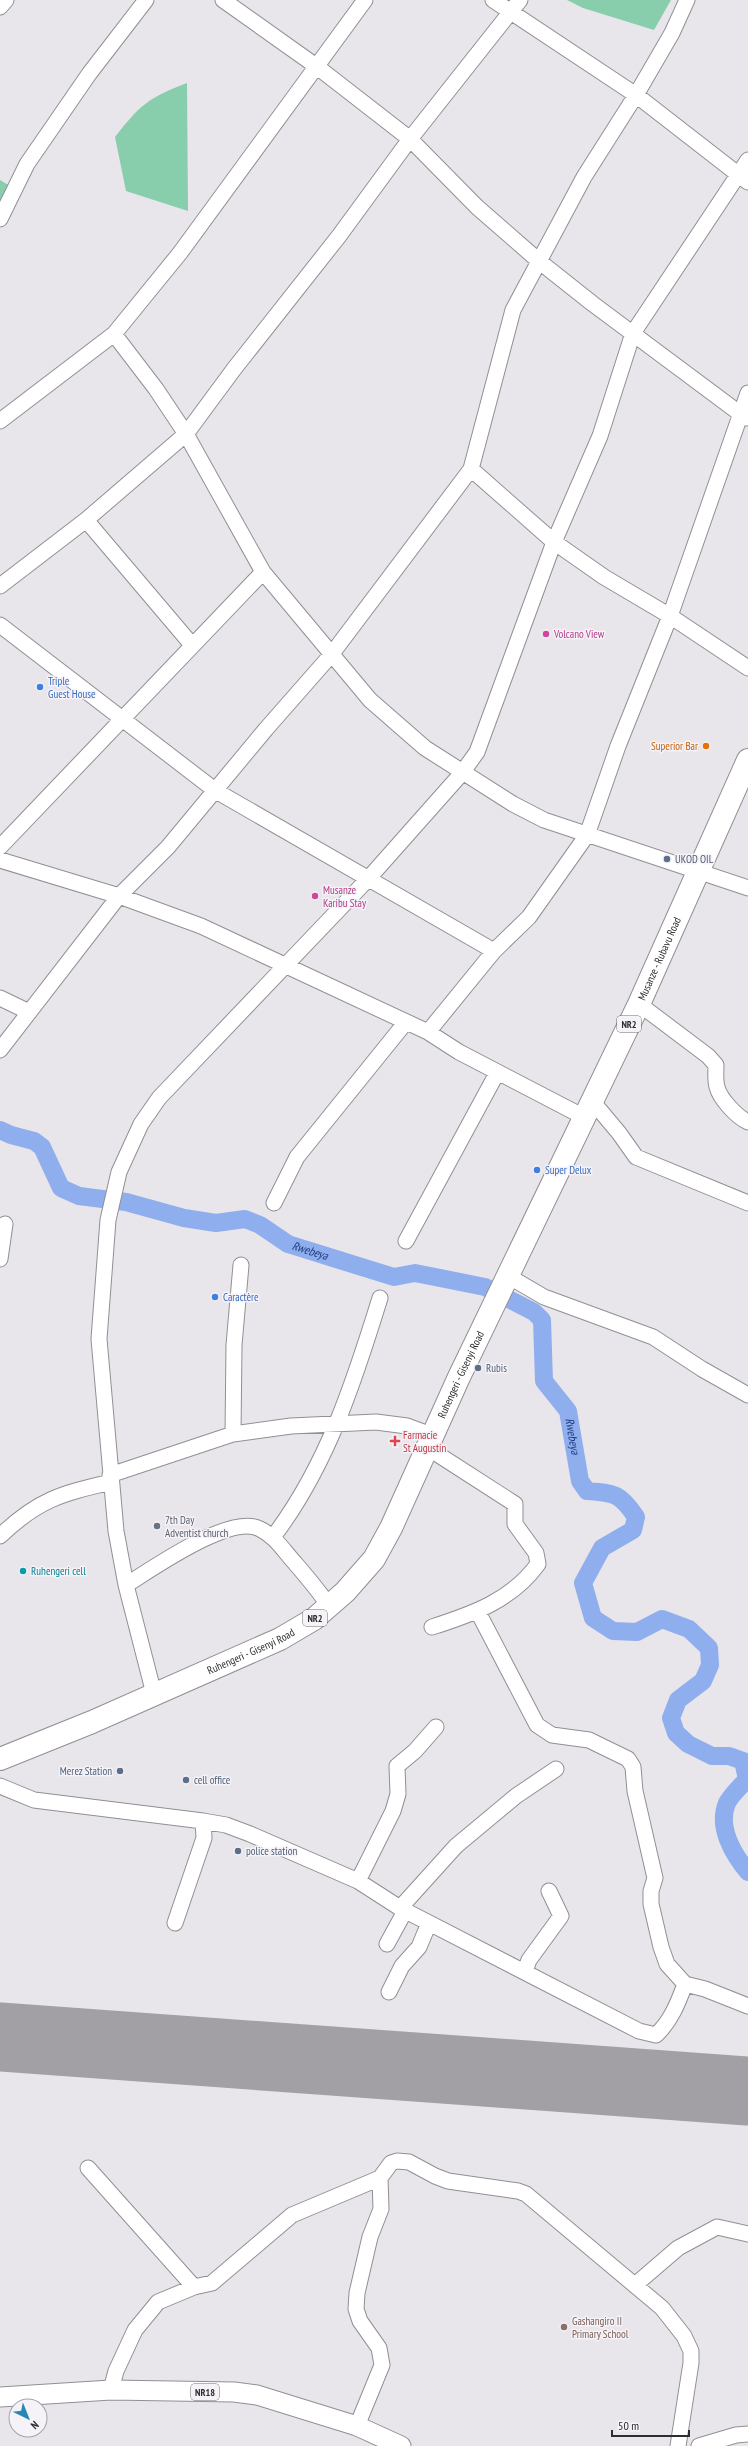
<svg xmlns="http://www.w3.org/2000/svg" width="748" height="2446" font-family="'PT Sans Narrow',sans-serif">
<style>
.green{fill:#88cdac}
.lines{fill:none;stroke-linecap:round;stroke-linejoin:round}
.river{stroke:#8faeed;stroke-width:18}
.runway{stroke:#a2a0a4;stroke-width:69}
.minor-casing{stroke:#928f94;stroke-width:17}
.major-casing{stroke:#928f94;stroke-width:21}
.highway-casing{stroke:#928f94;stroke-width:24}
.minor{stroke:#fff;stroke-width:15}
.major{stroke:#fff;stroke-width:19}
.highway{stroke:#fff;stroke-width:22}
.hotel-dot{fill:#d1479c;stroke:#f5f2f8;stroke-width:1.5}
.shop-dot{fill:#3f7fe0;stroke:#f5f2f8;stroke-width:1.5}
.food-dot{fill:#e8710a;stroke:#f5f2f8;stroke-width:1.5}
.service-dot{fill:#5c6f8a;stroke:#f5f2f8;stroke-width:1.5}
.health-dot{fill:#e0444e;stroke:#f5f2f8;stroke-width:1.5}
.worship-dot{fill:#6b7280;stroke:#f5f2f8;stroke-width:1.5}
.culture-dot{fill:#0f9aa8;stroke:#f5f2f8;stroke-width:1.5}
.education-dot{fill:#8d6e63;stroke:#f5f2f8;stroke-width:1.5}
.labels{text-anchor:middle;stroke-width:3;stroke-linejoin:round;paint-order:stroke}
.shield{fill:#f5f2f8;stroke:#69676b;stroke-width:1}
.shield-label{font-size:10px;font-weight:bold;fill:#2d2c2e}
.hotel-label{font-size:11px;fill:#b23c85;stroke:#f5f2f8;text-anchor:start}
.shop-label{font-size:11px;fill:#366cbe;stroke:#f5f2f8;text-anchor:start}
.food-label{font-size:11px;fill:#c56008;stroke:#f5f2f8;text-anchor:end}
.service-label{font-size:11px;fill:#4e5e75;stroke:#f5f2f8;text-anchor:start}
.street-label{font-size:11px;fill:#2d2c2e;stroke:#f5f2f8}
.health-label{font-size:11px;fill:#be3a42;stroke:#f5f2f8;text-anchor:start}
.worship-label{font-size:11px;fill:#5b616d;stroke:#f5f2f8;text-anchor:start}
.culture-label{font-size:11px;fill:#0d838f;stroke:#f5f2f8;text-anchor:start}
.education-label{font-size:11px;fill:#785e54;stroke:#f5f2f8;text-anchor:start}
.water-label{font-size:12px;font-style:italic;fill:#1c3a83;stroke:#f5f2f8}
</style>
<rect width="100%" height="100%" fill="#e8e5eb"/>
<path class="green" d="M 567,0 L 671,0 L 654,30 L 583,8 Z
M 187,83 L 188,211 L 126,191 L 115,137 C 140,105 148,98 187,83 Z
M 0,180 L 10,186 L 0,206 Z"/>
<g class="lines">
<path class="river" id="s1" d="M 0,1130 L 11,1135 L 34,1141 L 42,1147 L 61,1188 L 79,1196 L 126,1202 L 184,1218 L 216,1223 L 245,1219 L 260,1225 L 288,1244 L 394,1277 L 415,1273 L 485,1287 L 534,1312 L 542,1320 L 544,1381 L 568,1411 L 580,1481 L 587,1491 C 614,1493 620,1493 636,1517 L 633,1530 L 602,1548 L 583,1583 L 593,1618 L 613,1631 L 637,1632 L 662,1619 L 689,1629 L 709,1648 L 710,1665 L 703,1681 L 678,1700 L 671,1718 L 676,1733 L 688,1744 L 712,1756 L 729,1756 L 743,1761 L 747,1779 C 741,1786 731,1795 727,1803 C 717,1827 733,1854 748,1872"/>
<path class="runway" d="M 0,2037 L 748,2091"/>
<g class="minor-casing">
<path id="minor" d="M 223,0 L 316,66 L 410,139 L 477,207 L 540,262 L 593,304 L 746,418
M 493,0 L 636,95 L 748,182
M 0,7 L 6,0
M 0,219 L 27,164 L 89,74 L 146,0
M 114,334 L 156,389 L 186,434 L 263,572 L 370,700 L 425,748 L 513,804 L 544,820 L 748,888
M 0,421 L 114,334 L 180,253 L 365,0
M 471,469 L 554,542 L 604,577 L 670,616 L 748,668
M 86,520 L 192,645
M 0,586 L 86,520 L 186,434 L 234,369 L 339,236 L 410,139 L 520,0
M 0,625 L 216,791 L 494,951
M 0,847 L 263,572
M 0,860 L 119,896 L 201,926 L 428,1032 L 459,1052 L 584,1117
M 0,998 L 29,1012
M 639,1004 L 708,1056 L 716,1065 C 716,1072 715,1080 717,1087 C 720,1099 737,1117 748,1122
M 428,1032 L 494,951 L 529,917 L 587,835 L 618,746 L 670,616 L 748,393
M 0,1050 L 119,896 L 168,847 L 266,729 L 331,655 L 471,469 L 513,310 L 584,177 L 636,95 L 672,33 L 687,0
M 593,1102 L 619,1133 L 636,1157 L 748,1203
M 274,1203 L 297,1157 L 406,1022
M 406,1241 L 497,1073
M 0,1259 L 5,1224
M 508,1276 L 544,1297 L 653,1337 L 702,1369 L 748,1395
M 233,1434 L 234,1345 L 241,1265
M 428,1448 L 515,1504 L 515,1524 L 536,1553 L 538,1564 C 512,1600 473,1614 432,1627
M 110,1475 L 233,1434 L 291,1426 L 376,1422 L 407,1426 L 434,1436
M 0,1536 C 39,1499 61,1494 111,1482
M 273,1537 C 327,1466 354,1382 380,1298
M 126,1585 C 152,1569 231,1513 260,1529 C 275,1536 284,1551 295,1563 C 307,1577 319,1591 329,1606
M 478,1612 L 537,1725 L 552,1735 L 589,1740 L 628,1759 L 633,1767 L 635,1791 L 655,1878 L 651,1891 L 651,1904 L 661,1947 L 667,1964 L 685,1984 L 705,1989 L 748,2006
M 154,1694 L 126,1585 L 116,1531 L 99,1339 L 108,1220 L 119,1172 L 141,1124 L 159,1098 L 368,879 L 462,773 L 477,752 L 554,542 L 600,436 L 633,333 L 748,160
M 0,1786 L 34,1800 L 203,1821
M 358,1881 L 393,1811 L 398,1794 L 397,1766 L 415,1751 L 436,1727
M 400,1908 L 456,1846 L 516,1796 L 556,1769
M 175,1923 L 204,1838 L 203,1821 L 226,1825 L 250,1834 L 358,1881 L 400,1908 L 639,2031 L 656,2035 C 671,2021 678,2003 685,1984
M 387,1944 L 405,1911
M 525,1971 L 529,1960 L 561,1916 L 549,1891
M 389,1992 L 402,1966 L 419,1947 L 429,1923
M 88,2168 L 194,2287
M 635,2285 L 678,2248 L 717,2227 L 748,2234
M 111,2390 L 116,2371 L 135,2330 L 158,2302 L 194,2287 L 212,2283 L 292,2215 L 380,2178 L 391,2163 L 397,2161 L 409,2162 L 435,2176 L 448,2181 L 518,2191 L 526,2194 L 662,2308 L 684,2336 L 691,2351 L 691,2363 L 678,2446
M 357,2426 L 382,2365 L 379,2348 L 360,2321 L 356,2309 L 357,2293 L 370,2237 L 381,2209 L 380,2178
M 699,2446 L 736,2435 L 748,2434"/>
</g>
<g class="major-casing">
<path id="major" d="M 0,2397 L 111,2390 L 234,2392 L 257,2395 L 357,2426 L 401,2446"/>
</g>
<g class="highway-casing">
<g id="highway">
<path id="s2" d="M 0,1759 L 92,1722 L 280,1639 L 314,1619 L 345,1592 L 374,1559 L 391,1528 L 459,1377 L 639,1004 L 748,760"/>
</g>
</g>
<use href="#minor" class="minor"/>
<use href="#major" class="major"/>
<use href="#highway" class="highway"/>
</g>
<g class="hotel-dot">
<circle cx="546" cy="634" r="4"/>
<circle cx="315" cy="896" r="4"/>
</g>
<g class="shop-dot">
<circle cx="40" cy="687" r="4"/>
<circle cx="537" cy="1170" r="4"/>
<circle cx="215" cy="1297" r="4"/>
</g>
<circle class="food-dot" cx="706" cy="746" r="4"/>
<g class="service-dot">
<circle cx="667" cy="859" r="4"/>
<circle cx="478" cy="1368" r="4"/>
<circle cx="120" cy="1771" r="4"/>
<circle cx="186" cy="1780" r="4"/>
<circle cx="238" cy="1851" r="4"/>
</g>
<path class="health-dot" d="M393 1435h4v4h4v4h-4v4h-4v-4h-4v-4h4z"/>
<circle class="worship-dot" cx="157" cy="1526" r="4"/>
<circle class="culture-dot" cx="23" cy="1571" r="4"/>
<circle class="education-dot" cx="564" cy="2327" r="4"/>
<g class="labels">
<g class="shield">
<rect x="617" y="1016" width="24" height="16" rx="3"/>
<rect x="303" y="1610" width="24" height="16" rx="3"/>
<rect x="191" y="2384" width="28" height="16" rx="3"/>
</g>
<g class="shield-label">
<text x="629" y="1028">NR2</text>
<text x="315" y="1622">NR2</text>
<text x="205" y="2396">NR18</text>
</g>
<g class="hotel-label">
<text x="554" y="638">Volcano View</text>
<text x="323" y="894">Musanze<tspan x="323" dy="13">Karibu Stay</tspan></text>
</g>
<g class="shop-label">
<text x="48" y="685">Triple<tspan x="48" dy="13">Guest House</tspan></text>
<text x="545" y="1174">Super Delux</text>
<text x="223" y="1301">Caractère</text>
</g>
<g class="food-label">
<text x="698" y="750">Superior Bar</text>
</g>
<g class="service-label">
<text x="675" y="863">UKOD OIL</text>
<text x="486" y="1372">Rubis</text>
<text x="112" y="1775" text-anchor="end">Merez Station</text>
<text x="194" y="1784">cell office</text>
<text x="246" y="1855">police station</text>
</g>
<g class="street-label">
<text dy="4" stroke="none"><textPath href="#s2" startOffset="1094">Musanze - Rubavu Road</textPath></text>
<text dy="4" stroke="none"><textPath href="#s2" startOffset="633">Ruhengeri - Gisenyi Road</textPath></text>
<text dy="4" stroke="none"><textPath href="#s2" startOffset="273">Ruhengeri - Gisenyi Road</textPath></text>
</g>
<g class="health-label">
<text x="403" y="1439">Farmacie<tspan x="403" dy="13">St Augustin</tspan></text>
</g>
<g class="worship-label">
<text x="165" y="1524">7th Day<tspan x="165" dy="13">Adventist church</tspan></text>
</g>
<g class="culture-label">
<text x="31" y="1575">Ruhengeri cell</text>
</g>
<g class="education-label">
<text x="572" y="2325">Gashangiro II<tspan x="572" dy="13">Primary School</tspan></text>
</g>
<g class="water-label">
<text dy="4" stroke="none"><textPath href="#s1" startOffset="353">Rwebeya</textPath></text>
<text dy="4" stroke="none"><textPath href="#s1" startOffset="725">Rwebeya</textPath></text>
</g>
</g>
<g transform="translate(28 2418) rotate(137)"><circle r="19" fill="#f5f2f8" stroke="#a5a3a7"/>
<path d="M0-3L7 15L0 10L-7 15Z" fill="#2a87b3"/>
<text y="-6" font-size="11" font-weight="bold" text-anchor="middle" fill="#2d2c2e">N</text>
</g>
<path d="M612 2430v6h77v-6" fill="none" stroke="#2d2c2e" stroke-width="2"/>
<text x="618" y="2430" font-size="12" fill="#2d2c2e" stroke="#f5f2f8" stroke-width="3" paint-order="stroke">50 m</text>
</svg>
